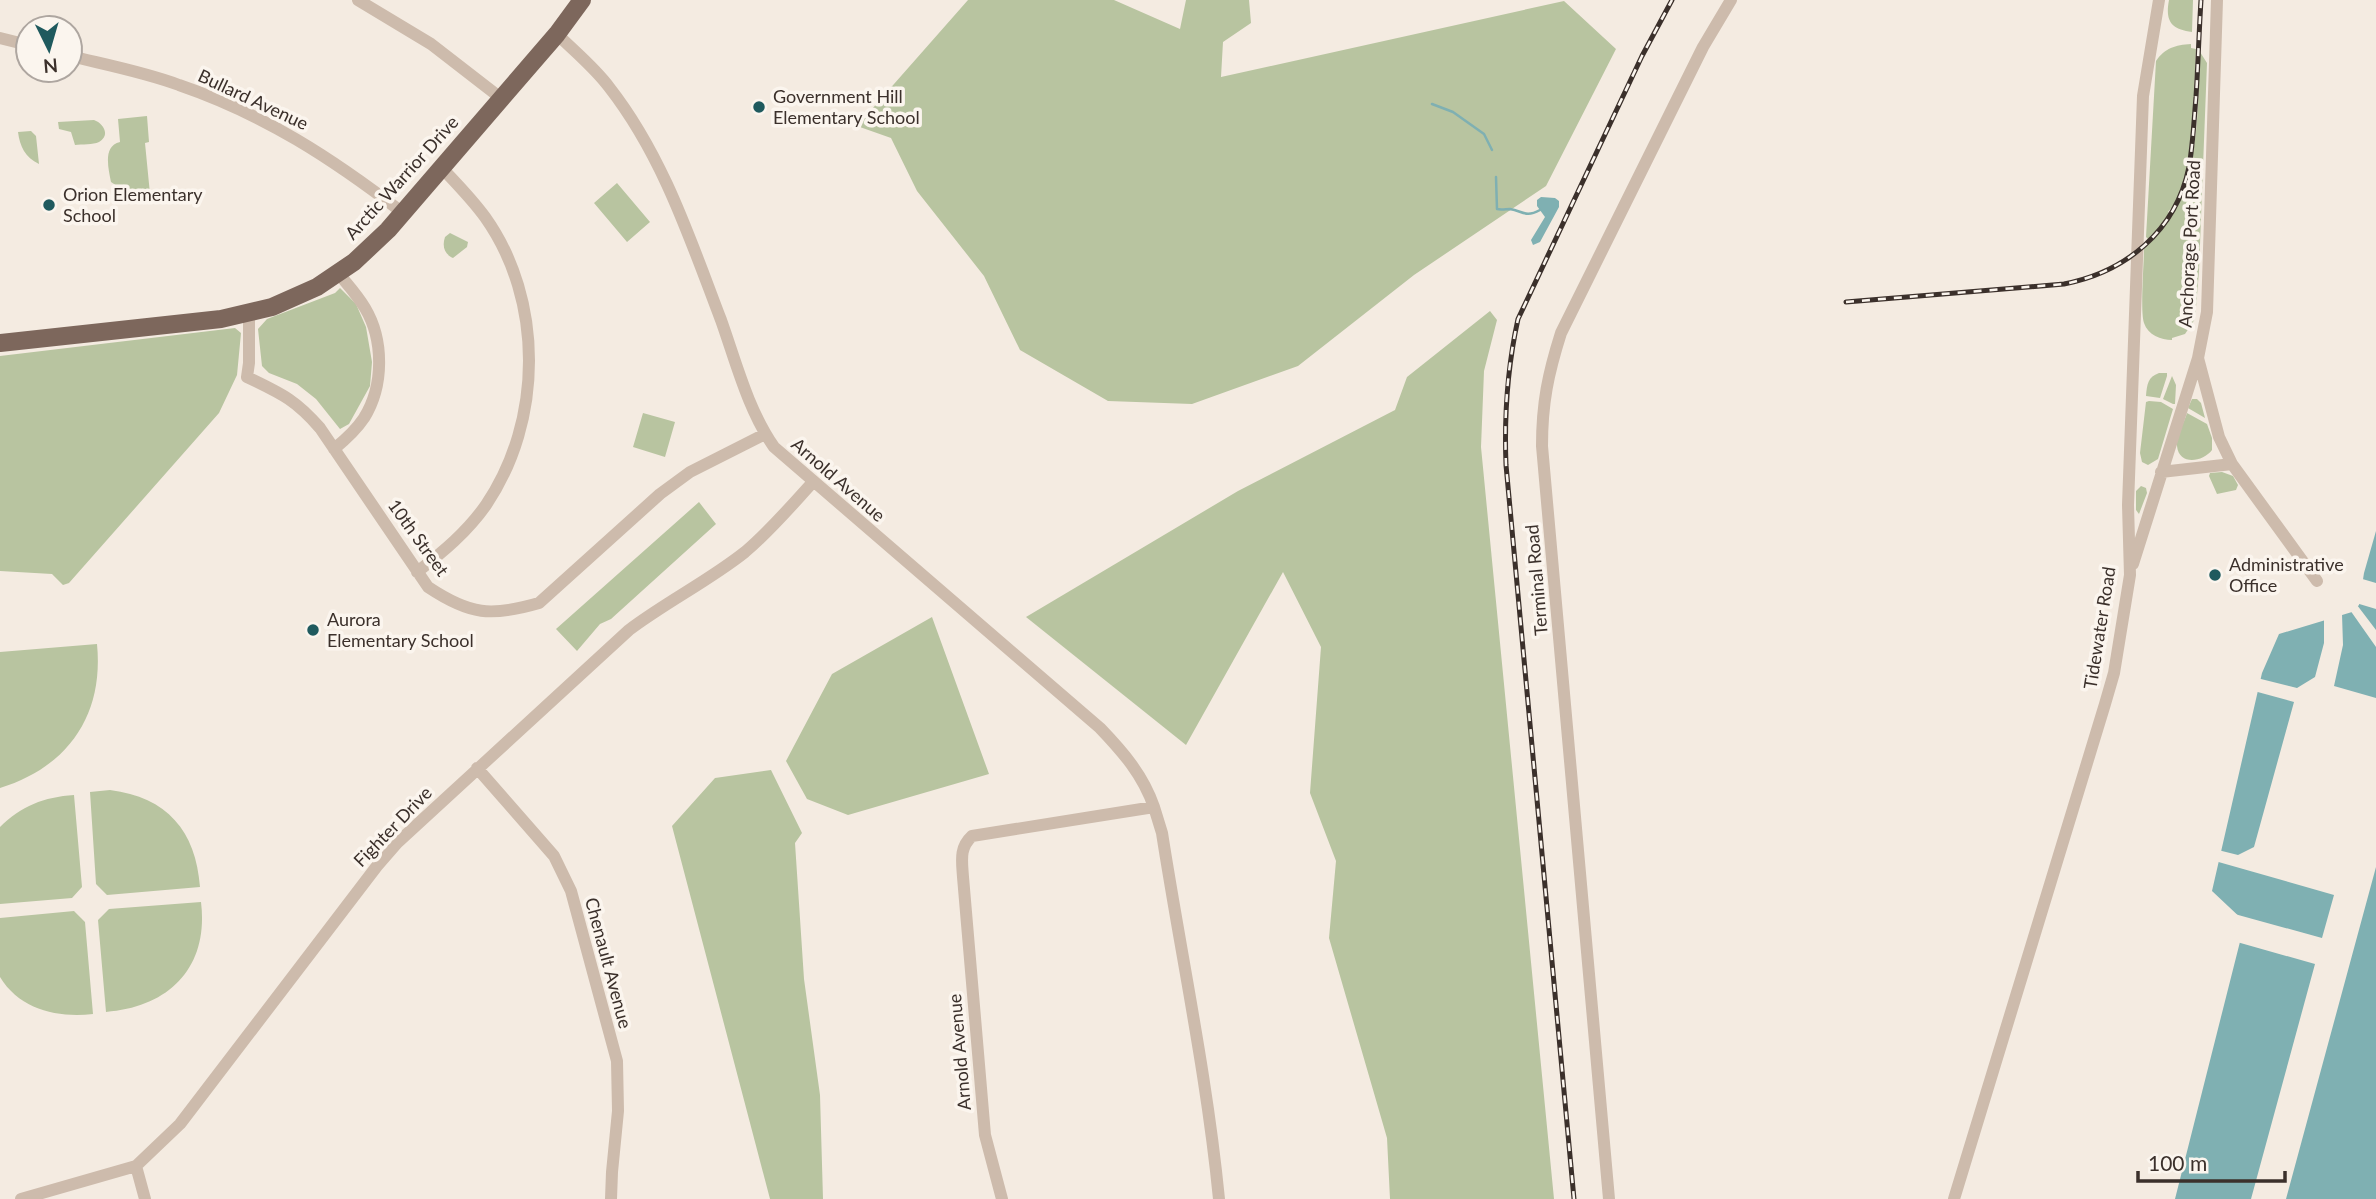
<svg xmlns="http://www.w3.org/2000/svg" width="2376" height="1199" font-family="Lato,sans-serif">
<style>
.green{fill:#b8c4a0}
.water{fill:#7fb0b2}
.pier{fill:#f4ebe1}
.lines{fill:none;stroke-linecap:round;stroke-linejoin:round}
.stream{stroke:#7fb0b2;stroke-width:2.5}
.street{stroke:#cdbbac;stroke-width:12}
.primary{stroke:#7d675c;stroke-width:18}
.rail-casing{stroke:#3b302b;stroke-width:5}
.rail{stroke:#fbf5ee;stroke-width:2.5;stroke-dasharray:8;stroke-linecap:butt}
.poi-dot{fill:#1f5a5e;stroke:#fbf5ee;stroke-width:2.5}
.labels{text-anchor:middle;stroke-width:7;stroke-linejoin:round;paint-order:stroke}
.poi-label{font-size:18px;fill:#3b302b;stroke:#fbf5ee;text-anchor:start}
.street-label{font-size:18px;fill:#3b302b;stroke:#fbf5ee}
</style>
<rect width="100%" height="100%" fill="#f4ebe1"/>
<path class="green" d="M 968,0 L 1114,0 L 1180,29 L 1186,0 L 1249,0 L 1251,23 L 1223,42 L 1221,77 L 1564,1 L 1616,49 L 1546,186 L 1414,275 L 1298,366 L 1192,404 L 1108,401 L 1020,350 L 984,276 L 917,191 L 891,138 L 857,126 Z
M 2169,0 L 2193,0 L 2192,32 C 2171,29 2165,21 2169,0 Z
M 2191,44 L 2191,48 L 2196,49 C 2194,81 2194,184 2174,206 C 2172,208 2169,210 2168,212 L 2170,214 L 2149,240 L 2146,237 L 2156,61 C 2165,48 2175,45 2191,44 Z
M 2200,52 L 2207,63 L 2199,271 L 2195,319 L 2185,334 L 2172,338 L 2172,340 C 2161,340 2148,335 2144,323 C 2140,311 2144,264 2144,248 C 2201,200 2197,121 2200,52 Z
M 147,116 L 149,142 L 145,143 L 150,194 L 131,196 L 128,187 L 117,186 L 111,182 C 108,167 103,146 120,142 L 118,119 Z
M 94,120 C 103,123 111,135 99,142 C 93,145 82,144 75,145 L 71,132 L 59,129 L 58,122 Z
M 31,131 L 36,136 L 39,164 C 25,157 20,147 18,132 Z
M 617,183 L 650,222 L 627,242 L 594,203 Z
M 450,233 L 468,242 L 467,247 L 453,258 C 444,254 442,246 445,237 Z
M 340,288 L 356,304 L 366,327 L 372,362 L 370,386 L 349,424 L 340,429 L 316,399 L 297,384 L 269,373 L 262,366 L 258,329 L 267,319 L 335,293 Z
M 1490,311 L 1497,320 L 1484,371 L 1481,447 L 1554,1199 L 1390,1199 L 1387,1138 L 1329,938 L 1336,861 L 1310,793 L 1321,647 L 1283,572 L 1186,745 L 1026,617 L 1238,491 L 1395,410 L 1407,377 Z
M 235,328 L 241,333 L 237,375 L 219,413 L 69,583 L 63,585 L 52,574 L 0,571 L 0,356 Z
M 2159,373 L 2167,373 L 2167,376 L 2160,398 L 2146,396 C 2147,384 2148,377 2159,373 Z
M 2172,376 L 2176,385 L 2175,404 L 2173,404 L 2163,399 Z
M 2192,399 L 2197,399 L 2201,403 L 2205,418 L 2188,408 Z
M 2149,401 L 2161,402 L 2173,409 L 2158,459 L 2148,465 L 2142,462 L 2140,453 L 2146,402 Z
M 643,413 L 675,422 L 665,457 L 633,447 Z
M 2187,413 L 2207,424 L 2212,438 L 2212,450 C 2203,462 2179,466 2177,446 C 2176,436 2184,423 2187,413 Z
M 2222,472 L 2233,476 L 2238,485 L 2236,490 L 2217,494 L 2209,476 L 2210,473 Z
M 2141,486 L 2146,488 L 2147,493 L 2139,514 L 2136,510 L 2136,491 Z
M 699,502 L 716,524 L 611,619 L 600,624 L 577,651 L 556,629 Z
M 932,617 L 989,774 L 848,815 L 807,799 L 786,761 L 832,674 Z
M 97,644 C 104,715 68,767 0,788 L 0,652 Z
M 771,770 L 802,833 L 795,843 L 804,979 L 820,1095 L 823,1199 L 770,1199 L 672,826 L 715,778 Z
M 110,790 C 167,797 196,831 200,887 L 107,895 L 96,884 L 90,792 Z
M 74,795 L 82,887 L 72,898 L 0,904 L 0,827 C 21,806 44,797 74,795 Z
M 201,902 C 209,967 170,1007 106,1012 L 98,920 L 109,909 Z
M 74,911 L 85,922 L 93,1014 C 58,1018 20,1010 0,977 L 0,918 Z"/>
<path class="water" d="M 1541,197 L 1555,198 L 1559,201 L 1559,207 L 1540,242 L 1533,245 L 1531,240 L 1545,217 L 1537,206 L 1537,200 Z
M 2376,531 L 2376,1199 L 2175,1199 L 2245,922 L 2212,891 L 2262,673 L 2279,634 L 2352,612 L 2359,605 L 2364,573 Z"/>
<path class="pier" d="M 2359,578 L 2376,583 L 2376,609 L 2356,603 Z
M 2357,605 L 2376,630 L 2376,647 L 2350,610 Z
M 2342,614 L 2343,645 L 2334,686 L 2376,698 L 2376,867 L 2286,1199 L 2251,1199 L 2315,964 L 2237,942 L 2241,923 L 2231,913 L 2322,938 L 2334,895 L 2215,861 L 2218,850 L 2238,855 L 2254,847 L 2294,702 L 2254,691 L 2257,678 L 2297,688 L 2315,677 L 2324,643 L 2324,617 Z"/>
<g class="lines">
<path class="stream" d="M 1432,104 L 1453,112 L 1484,134 L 1492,150
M 1496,177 L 1497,209 C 1501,210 1506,209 1510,209 C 1523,211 1525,218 1540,210"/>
<path class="street" d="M 358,0 L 431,44 L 502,99
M 2217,0 L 2207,312 L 2198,358 L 2219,437 L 2232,464 L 2317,581
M 557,34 C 574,51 594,67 609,87 C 663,156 690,239 721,320 C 736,362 748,410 774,447 L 1100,728 C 1123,752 1143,775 1154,807
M 0,38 L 28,45
M 70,56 C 107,65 144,72 179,85 C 264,114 333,159 403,213
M 249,314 L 249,363 L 247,377 C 280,393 295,399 320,428 L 428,587 C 470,615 491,617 539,603 L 660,494 L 690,472 L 765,434
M 334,449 C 345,440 356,430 364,418 C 384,386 384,340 365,308 C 358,296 348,285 339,274
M 2161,472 L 2232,464
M 2133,564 L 2198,358
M 417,572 C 443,552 467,532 486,505 C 543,421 544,300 485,217 C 472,199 457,184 442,168
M 477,768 L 554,856 L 571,891 L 617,1061 L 618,1111 L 612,1172 L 611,1199
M 136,1166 L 145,1199
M 21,1199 L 136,1166 L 180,1124 L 377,866 L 397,843 L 629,630 C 666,602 710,580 745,552 C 770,531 791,506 813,482
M 1002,1199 L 985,1135 L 963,877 C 962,861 959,848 972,836 L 1154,807 L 1162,833 C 1181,955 1207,1076 1219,1199
M 1609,1199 L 1542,446 C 1542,403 1548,374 1561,333 L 1703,47 L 1731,0
M 1954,1199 L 2105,704 L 2114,673 L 2130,575 L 2128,505 L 2143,96 L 2159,0"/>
<path class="primary" d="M 0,343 L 221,319 L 272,307 L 317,287 L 354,262 L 388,230 L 557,34 L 582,0"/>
<g class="rail-casing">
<path id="rail" d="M 1846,302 L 2064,284 C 2126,272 2176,231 2189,167 C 2193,144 2194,120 2196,97 C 2198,65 2199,32 2201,0
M 1574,1199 L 1506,465 C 1504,413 1507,369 1518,319 L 1642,56 L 1672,0"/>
</g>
<use href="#rail" class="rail"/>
</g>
<g class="poi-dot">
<circle cx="759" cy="107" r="7"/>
<circle cx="49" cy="205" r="7"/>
<circle cx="2215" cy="575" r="7"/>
<circle cx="313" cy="630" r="7"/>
</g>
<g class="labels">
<g class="poi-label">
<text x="773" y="103">Government Hill<tspan x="773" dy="21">Elementary School</tspan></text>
<text x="63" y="201">Orion Elementary<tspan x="63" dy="21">School</tspan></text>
<text x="2229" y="571">Administrative<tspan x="2229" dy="21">Office</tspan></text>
<text x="327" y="626">Aurora<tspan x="327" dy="21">Elementary School</tspan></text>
</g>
<g class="street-label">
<text transform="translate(253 100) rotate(25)" y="6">Bullard Avenue</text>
<text transform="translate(402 178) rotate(-48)" y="6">Arctic Warrior Drive</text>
<text transform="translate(2190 244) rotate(-87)" y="6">Anchorage Port Road</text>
<text transform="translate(838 480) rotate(41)" y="6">Arnold Avenue</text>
<text transform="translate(418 538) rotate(54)" y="6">10th Street</text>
<text transform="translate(1537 580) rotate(-95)" y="6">Terminal Road</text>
<text transform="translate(2100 628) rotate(-81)" y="6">Tidewater Road</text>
<text transform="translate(393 827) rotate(-46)" y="6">Fighter Drive</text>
<text transform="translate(608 963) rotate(75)" y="6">Chenault Avenue</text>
<text transform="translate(960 1052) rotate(-95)" y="6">Arnold Avenue</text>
</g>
</g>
<g transform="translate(49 49) rotate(175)"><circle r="33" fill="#fbf5ee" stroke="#aea6a0" stroke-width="2"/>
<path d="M0-5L12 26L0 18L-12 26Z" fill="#1f5a5e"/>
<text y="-10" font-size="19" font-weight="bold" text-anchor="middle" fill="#3b302b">N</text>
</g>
<path d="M2138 1171v10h147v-10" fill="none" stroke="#3b302b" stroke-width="3.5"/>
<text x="2148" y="1171" font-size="21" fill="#3b302b" stroke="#fbf5ee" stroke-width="5" paint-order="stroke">100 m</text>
</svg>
